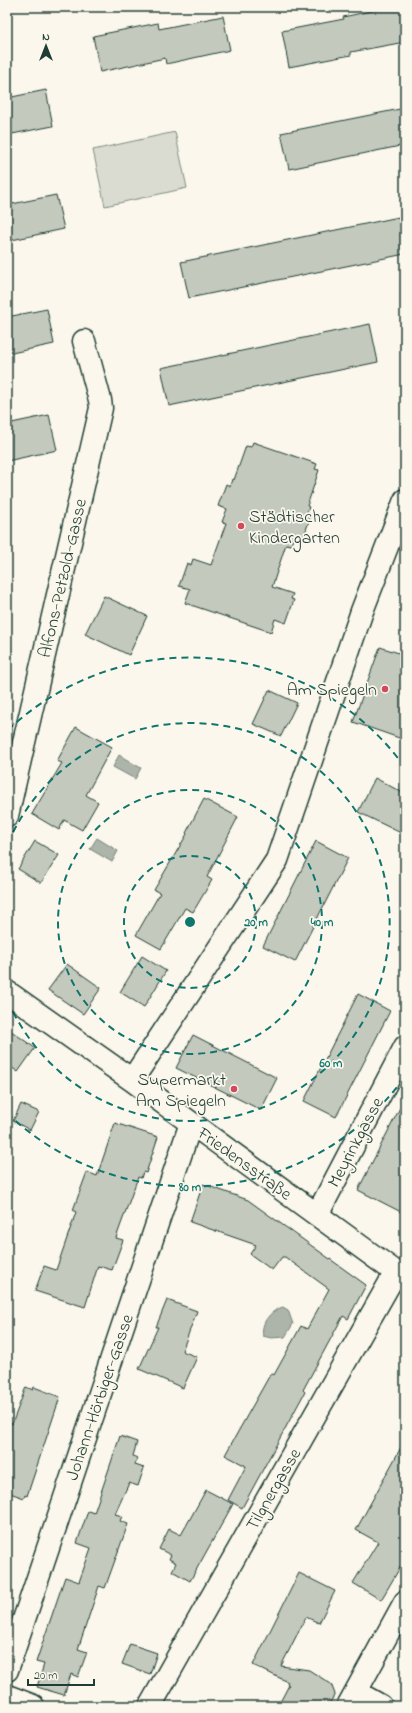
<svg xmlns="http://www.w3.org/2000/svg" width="412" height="1713" font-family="'Indie Flower',sans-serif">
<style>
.green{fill:#dbdcd1;stroke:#7d8c82}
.water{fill:#adb4aa;stroke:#74847b}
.building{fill:#c4c9be;stroke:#1f3d34}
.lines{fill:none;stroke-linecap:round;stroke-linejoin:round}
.minor-casing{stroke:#1f3d34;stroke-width:25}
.minor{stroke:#fbf7ec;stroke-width:22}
.ring{fill:none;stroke:#0f766e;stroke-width:2;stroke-dasharray:7 5}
.poi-dot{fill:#d1495b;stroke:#fbf7ec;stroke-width:1.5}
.labels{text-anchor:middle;stroke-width:3.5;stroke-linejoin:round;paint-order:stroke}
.poi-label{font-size:18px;fill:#1f3d34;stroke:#fbf7ec;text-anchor:end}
.street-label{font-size:18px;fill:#1f3d34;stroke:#fbf7ec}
.centre{fill:#0f766e;stroke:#fbf7ec;stroke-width:2}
.ring-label{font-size:12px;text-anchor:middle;font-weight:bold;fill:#0f766e;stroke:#fbf7ec;stroke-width:3.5;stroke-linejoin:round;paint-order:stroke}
</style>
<rect width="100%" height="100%" fill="#fbf7ec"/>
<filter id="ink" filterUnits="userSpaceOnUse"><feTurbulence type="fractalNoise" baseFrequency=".025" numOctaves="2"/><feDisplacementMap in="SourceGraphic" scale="8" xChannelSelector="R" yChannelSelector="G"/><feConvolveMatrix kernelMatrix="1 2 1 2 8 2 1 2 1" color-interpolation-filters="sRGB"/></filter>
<g filter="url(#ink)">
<path class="green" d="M 175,132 L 187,188 L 105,206 L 93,150 Z"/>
<path class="water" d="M 119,755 L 141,768 L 135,779 L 113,767 Z
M 97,838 L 118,851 L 112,862 L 90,849 Z
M 283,1307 L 288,1310 L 293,1324 L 285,1337 L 271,1338 L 263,1336 C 260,1323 271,1310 283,1307 Z"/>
<path class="building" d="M 390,7 L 405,7 L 405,42 L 351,52 L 351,55 L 289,67 L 282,31 L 344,19 L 343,17 Z
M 223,16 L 230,50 L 166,64 L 165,58 L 100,72 L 93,36 L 158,23 L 159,29 Z
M 46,90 L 53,126 L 7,135 L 7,98 Z
M 405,108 L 405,145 L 289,169 L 281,133 Z
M 56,195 L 64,229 L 7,241 L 7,205 Z
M 399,217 L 405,243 L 405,254 L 189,298 L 181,262 Z
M 47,309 L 54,344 L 7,354 L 7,317 Z
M 370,324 L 378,362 L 169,406 L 161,368 Z
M 49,415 L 57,450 L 7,461 L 7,424 Z
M 253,442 L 317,464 L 315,469 L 319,470 L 307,506 L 309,507 L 307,513 L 311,515 L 304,536 L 295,533 L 291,545 L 286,544 L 272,587 L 293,594 L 291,599 L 294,600 L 286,623 L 275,619 L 271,632 L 185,603 L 190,589 L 179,586 L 187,563 L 191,565 L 193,559 L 211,565 L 226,523 L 222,522 L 227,509 L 218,506 L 226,484 L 230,486 L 232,479 L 234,480 L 246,446 L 251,447 Z
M 104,596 L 147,616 L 129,655 L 85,634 Z
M 380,647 L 405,655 L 405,740 L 353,722 Z
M 269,690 L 297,703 L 281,736 L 253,724 Z
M 76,727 L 112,747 L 86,795 L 98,802 L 82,830 L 64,820 L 59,830 L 32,814 L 62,763 L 57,761 Z
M 375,778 L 405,794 L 405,835 L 358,812 Z
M 204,799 L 238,817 L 207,877 L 212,880 L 193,912 L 185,908 L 161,949 L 136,935 L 160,893 L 154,890 L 187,834 L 186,833 Z
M 35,841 L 59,855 L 41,883 L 18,869 Z
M 316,841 L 348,858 L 295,962 L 263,946 Z
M 142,956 L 166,971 L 144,1007 L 120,992 Z
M 67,964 L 101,988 L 83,1014 L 48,990 Z
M 358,994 L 390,1011 L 336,1117 L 304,1101 Z
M 7,1028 L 35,1048 L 18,1072 L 7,1064 Z
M 193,1035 L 277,1078 L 261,1110 L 176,1068 Z
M 405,1098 L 405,1214 L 358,1190 Z
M 21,1104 L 39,1112 L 30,1130 L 13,1121 Z
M 115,1123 L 158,1137 L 146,1173 L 143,1172 L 141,1178 L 138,1177 L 116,1238 L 123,1240 L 112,1270 L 98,1266 L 85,1307 L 35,1291 L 44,1266 L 56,1270 L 76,1212 L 73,1210 L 87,1172 L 97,1176 Z
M 203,1184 L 248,1200 L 366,1285 L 348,1319 L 343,1316 L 303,1390 L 305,1392 L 299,1403 L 242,1508 L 228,1500 L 246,1466 L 225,1455 L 271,1373 L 274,1375 L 301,1326 L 307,1329 L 329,1289 L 285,1257 L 282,1257 L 272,1270 L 250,1254 L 256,1245 L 190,1222 Z
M 167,1300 L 197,1311 L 182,1351 L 197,1357 L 183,1388 L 139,1369 L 158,1327 L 156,1327 Z
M 26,1387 L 33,1390 L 34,1387 L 60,1397 L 27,1496 L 25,1495 L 24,1498 L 7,1492 L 7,1422 L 12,1424 Z
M 120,1436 L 137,1442 L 133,1456 L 137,1458 L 135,1465 L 144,1468 L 138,1486 L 129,1483 L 115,1514 L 122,1516 L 120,1521 L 128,1524 L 105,1588 L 99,1586 L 78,1649 L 87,1652 L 78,1677 L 71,1674 L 64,1695 L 37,1687 L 44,1664 L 36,1662 L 65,1577 L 79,1582 L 91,1548 L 77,1543 L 88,1511 L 94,1513 Z
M 405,1440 L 405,1559 L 381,1600 L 353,1583 L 378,1542 L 356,1530 Z
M 206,1490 L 233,1504 L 190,1581 L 172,1571 L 176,1563 L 169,1559 L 171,1555 L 159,1549 L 169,1529 L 181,1535 Z
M 299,1573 L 335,1591 L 319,1623 L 306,1617 L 281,1666 L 309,1670 L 331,1684 L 335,1694 L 328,1706 L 278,1706 L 289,1685 L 287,1684 L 288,1682 L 253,1665 Z
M 130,1644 L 157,1653 L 150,1674 L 122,1664 Z"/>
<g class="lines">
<g class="minor-casing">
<path id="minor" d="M 7,816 L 101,408 L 100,400 L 84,341
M 7,992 L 132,1080 L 405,1279
M 132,1080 L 277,860 L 362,611 L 405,500
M 317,1215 L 405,1047
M 7,1670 L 191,1123
M 356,1692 L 381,1706
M 7,1696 L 33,1706
M 150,1706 L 396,1272
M 348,1706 L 405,1602"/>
</g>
<use href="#minor" class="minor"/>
</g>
</g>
<g class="ring">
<circle cx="190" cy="922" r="66"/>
<circle cx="190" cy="922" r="132"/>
<path d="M8 843A199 199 0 1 1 8 1001"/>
<path d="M404 1078A265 265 0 0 1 8 1114M8 730A265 265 0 0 1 404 766"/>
</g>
<g class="poi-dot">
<circle cx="241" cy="526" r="4"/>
<circle cx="385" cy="689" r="4"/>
<circle cx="234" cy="1089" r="4"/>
</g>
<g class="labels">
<g class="poi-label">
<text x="249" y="522" text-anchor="start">Städtischer<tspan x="249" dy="21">Kindergarten</tspan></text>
<text x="377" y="695">Am Spiegeln</text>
<text x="226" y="1085">Supermarkt<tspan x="226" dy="21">Am Spiegeln</tspan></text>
</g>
<g class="street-label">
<text transform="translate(62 578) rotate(-77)" y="6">Alfons-Petzold-Gasse</text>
<text transform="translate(355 1142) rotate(-62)" y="6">Meyrinkgasse</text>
<text transform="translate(245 1163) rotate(36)" y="6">Friedensstraße</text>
<text transform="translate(99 1397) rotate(-71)" y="6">Johann-Hörbiger-Gasse</text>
<text transform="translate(273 1489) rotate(-60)" y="6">Tilgnergasse</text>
</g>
</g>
<circle cx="190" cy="922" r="6" class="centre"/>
<g class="ring-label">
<text x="256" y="926">20 m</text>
<text x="322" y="926">40 m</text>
<text x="331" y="1067">60 m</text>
<text x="190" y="1191">80 m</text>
</g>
<rect width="412" height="1713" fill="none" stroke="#fbf7ec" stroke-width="24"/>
<rect x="12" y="12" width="388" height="1689" fill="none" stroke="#1f3d34" stroke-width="1.5" filter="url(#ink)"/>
<g transform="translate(46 46)" stroke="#fbf7ec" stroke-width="3" paint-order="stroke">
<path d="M0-3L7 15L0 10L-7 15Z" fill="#1f3d34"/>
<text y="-6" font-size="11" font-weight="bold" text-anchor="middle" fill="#1f3d34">N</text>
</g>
<path d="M28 1679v6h66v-6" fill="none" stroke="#1f3d34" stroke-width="2"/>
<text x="34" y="1679" font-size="12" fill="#1f3d34" stroke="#fbf7ec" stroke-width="3" paint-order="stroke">20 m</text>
</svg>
